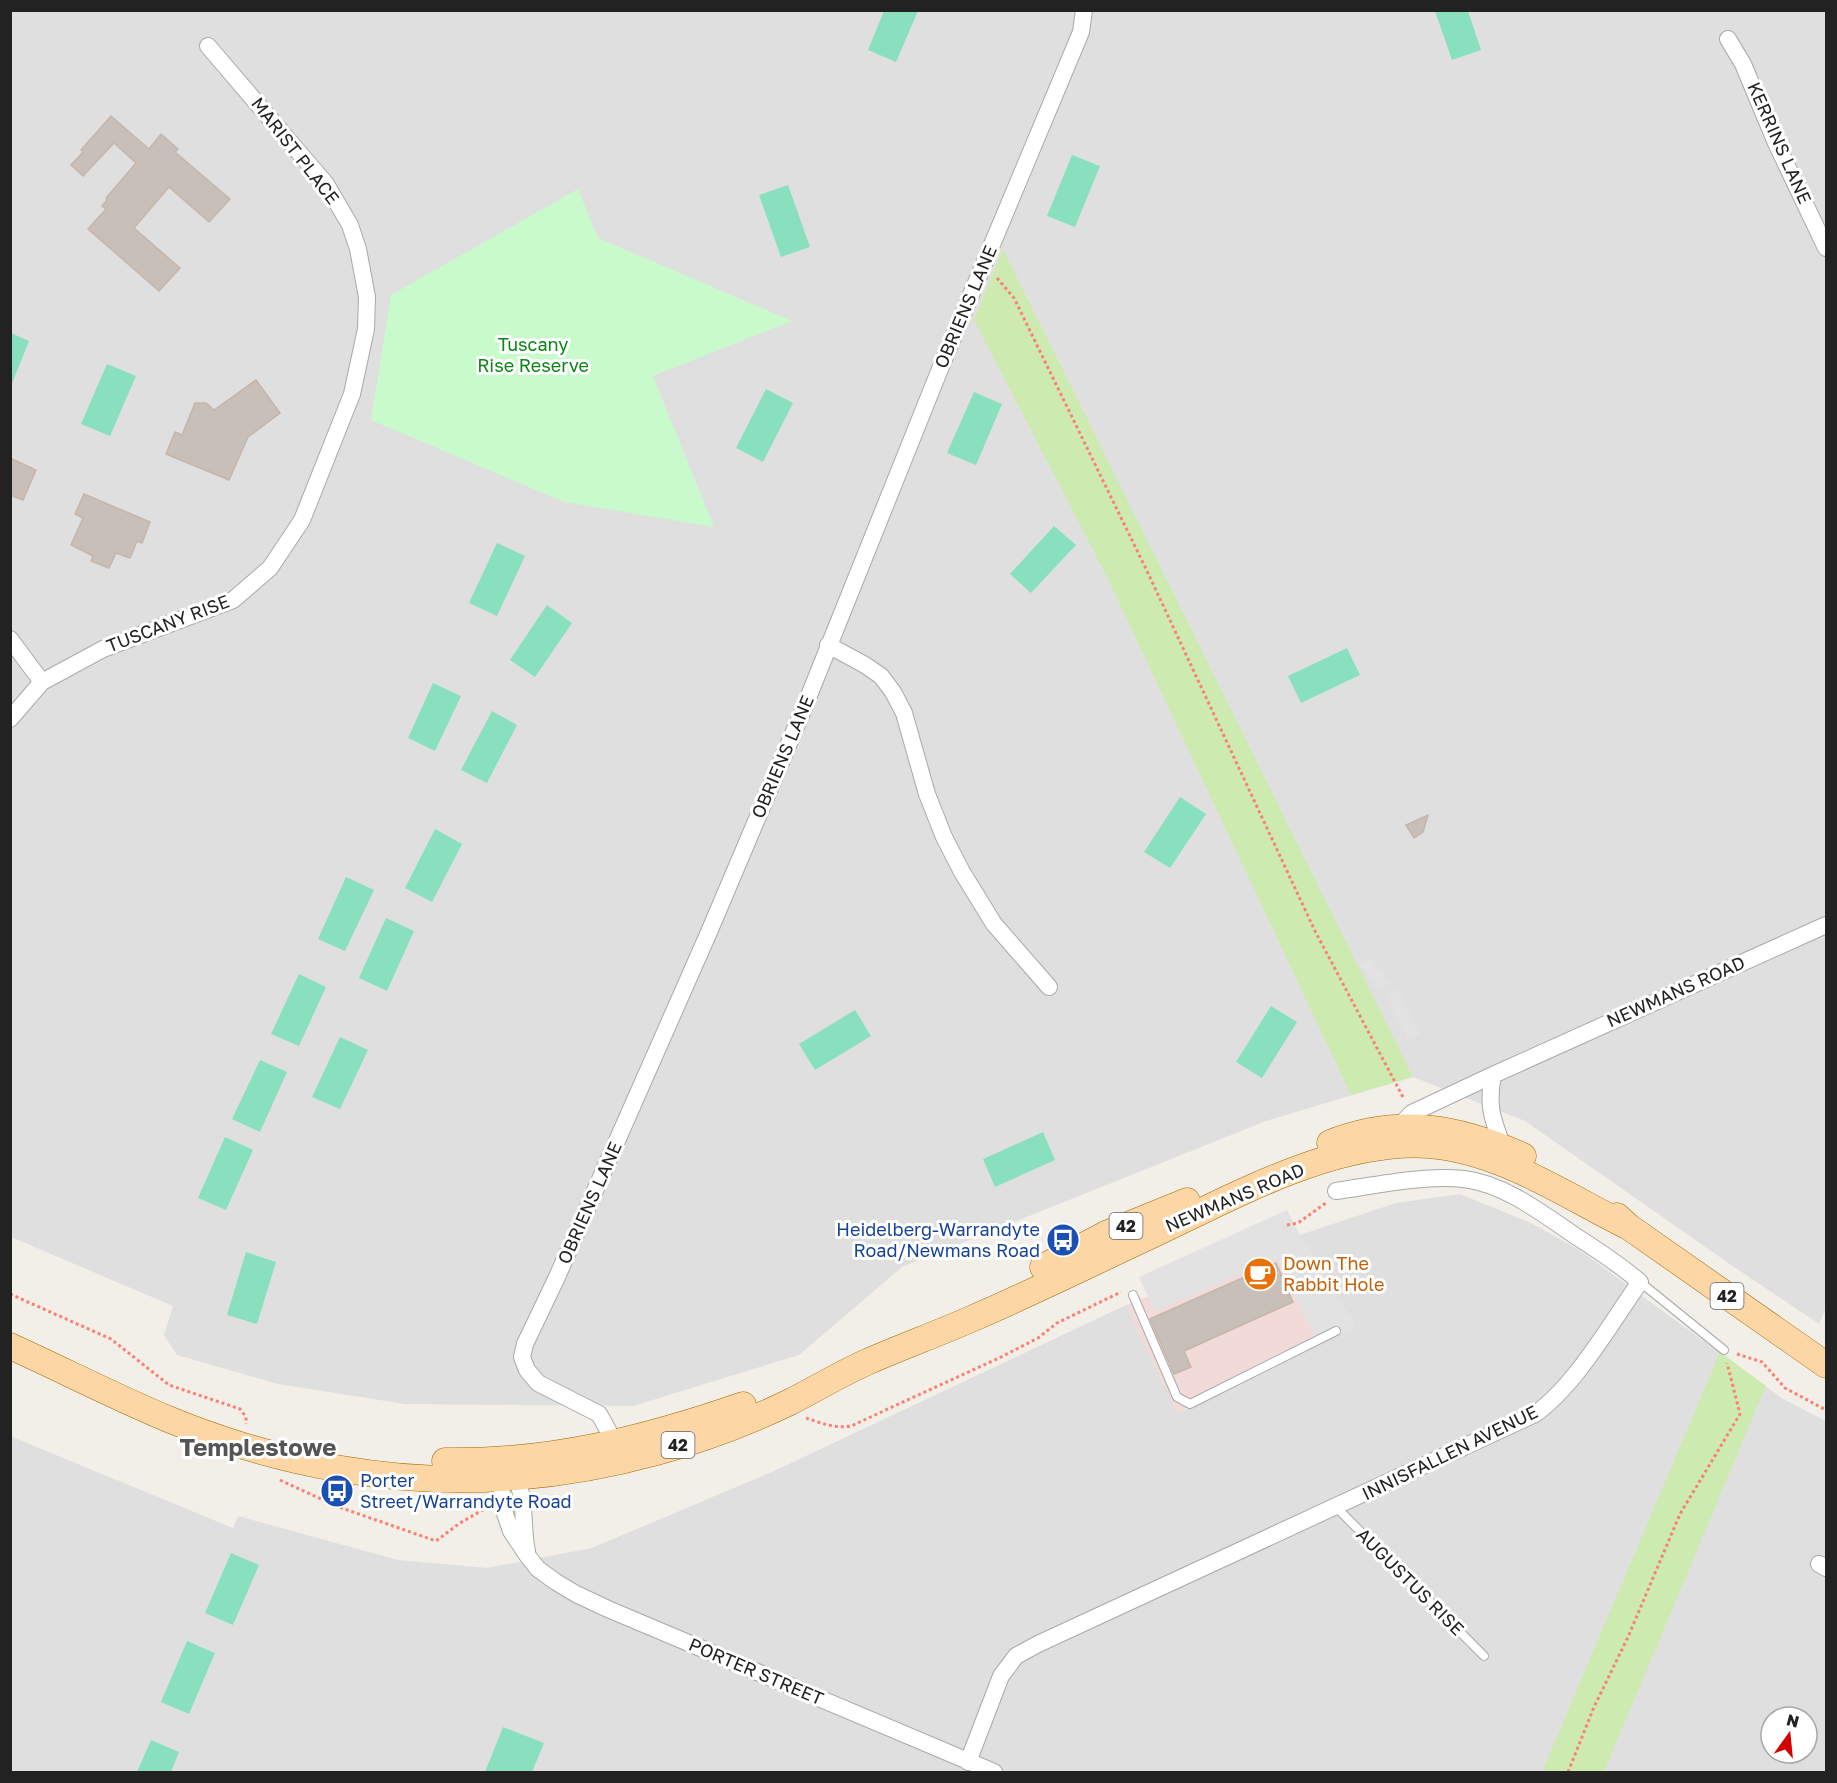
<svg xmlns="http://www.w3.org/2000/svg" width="1837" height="1783" font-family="'Golos Text',sans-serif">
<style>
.residential{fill:#e0dfdf;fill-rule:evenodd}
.commercial{fill:#f2dad9}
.grass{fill:#cdebb0}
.park{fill:#c8facc}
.pitch{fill:#88e0be}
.parking{fill:#e2e2e2}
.building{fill:#c7bfb8;stroke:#c4b6ab;stroke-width:1.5}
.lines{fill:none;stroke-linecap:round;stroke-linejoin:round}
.service-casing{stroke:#a9a9a9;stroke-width:10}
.minor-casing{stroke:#a9a9a9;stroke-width:18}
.primary-casing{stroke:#a06b00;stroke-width:27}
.path{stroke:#fa8072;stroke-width:3;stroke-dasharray:3 3;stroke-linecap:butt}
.service{stroke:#fff;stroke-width:8}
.minor{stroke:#fff;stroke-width:16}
.primary{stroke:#fcd6a4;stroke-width:26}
.labels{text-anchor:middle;stroke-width:6;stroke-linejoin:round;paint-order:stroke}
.shield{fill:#fff;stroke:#646464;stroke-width:1.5}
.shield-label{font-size:16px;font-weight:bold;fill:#222}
.street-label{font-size:18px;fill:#222;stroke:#fff}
.park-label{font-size:18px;fill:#0c8416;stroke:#fff}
.transit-label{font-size:18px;fill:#164399;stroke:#fff;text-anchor:end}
.food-label{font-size:18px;fill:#c56008;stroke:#fff;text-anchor:start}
.district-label{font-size:24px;font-weight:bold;fill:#555;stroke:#fff}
</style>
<rect width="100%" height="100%" fill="#f2efe9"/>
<path class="residential" d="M 10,11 L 1826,11 L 1826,1308 L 1819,1324 L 1734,1267 L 1525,1121 L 1413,1077 L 1266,1121 L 902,1267 L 799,1355 L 633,1406 L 405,1404 L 278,1384 L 177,1355 L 164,1335 L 173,1306 L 11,1237 Z
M 1460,1194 L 1531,1223 L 1578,1249 L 1783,1399 L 1826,1421 L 1826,1772 L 11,1772 L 10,1436 L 233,1528 L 238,1516 L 398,1560 L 487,1568 L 592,1548 L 774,1471 L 1126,1305 L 1178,1413 L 1355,1326 L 1300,1235 L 1396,1203 ZM 1771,1717 L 1807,1717 L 1807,1753 L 1771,1753 Z"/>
<path class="commercial" d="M 1300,1235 L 1355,1326 L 1177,1413 L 1126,1305 Z"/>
<path class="grass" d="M 1003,249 L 1413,1077 L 1351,1095 L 1107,577 L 974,320 Z
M 1720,1352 L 1766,1386 L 1604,1772 L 1542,1772 Z"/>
<path class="park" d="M 578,189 L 598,238 L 792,321 L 653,376 L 714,527 L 564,502 L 371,420 L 391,295 Z"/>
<path class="pitch" d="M 884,11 L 918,11 L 896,62 L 868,50 Z
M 1435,11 L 1468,11 L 1481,50 L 1452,60 Z
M 1072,155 L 1100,166 L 1075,227 L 1047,216 Z
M 788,185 L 810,247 L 781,257 L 759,195 Z
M 11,333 L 29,341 L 11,386 Z
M 107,364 L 136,376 L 110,436 L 81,424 Z
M 766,389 L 793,403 L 763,462 L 736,448 Z
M 974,392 L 1002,404 L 976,465 L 947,453 Z
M 1054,526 L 1076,545 L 1031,593 L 1010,574 Z
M 497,543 L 525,556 L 497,616 L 469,603 Z
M 547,605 L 572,623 L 535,677 L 510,660 Z
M 1347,648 L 1360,675 L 1301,703 L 1288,676 Z
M 433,683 L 461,696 L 435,751 L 408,738 Z
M 492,711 L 517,725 L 487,783 L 461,770 Z
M 1180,797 L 1206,814 L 1170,868 L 1144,852 Z
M 435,829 L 462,844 L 432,902 L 405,888 Z
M 346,877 L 374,890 L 345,951 L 318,939 Z
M 386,918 L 414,931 L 387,991 L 359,978 Z
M 299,974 L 326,987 L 299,1046 L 271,1034 Z
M 1271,1006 L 1297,1022 L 1262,1078 L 1236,1062 Z
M 855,1010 L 871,1036 L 815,1070 L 799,1044 Z
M 340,1037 L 368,1050 L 340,1109 L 312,1097 Z
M 260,1060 L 287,1072 L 260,1132 L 232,1119 Z
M 1043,1132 L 1055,1160 L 995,1187 L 983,1159 Z
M 225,1137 L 253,1150 L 226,1210 L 198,1198 Z
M 246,1252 L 276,1262 L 257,1324 L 227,1315 Z
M 231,1553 L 259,1565 L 233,1625 L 205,1613 Z
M 187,1641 L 215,1653 L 189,1714 L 161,1702 Z
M 503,1727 L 544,1743 L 532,1772 L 485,1772 Z
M 151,1740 L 179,1752 L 171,1772 L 137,1772 Z"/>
<path class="parking" d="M 1370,957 L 1390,983 L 1379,991 L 1360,965 Z
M 1398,989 L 1420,1034 L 1408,1040 L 1386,995 Z
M 1287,1210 L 1300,1235 L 1355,1326 L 1318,1343 L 1276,1258 L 1155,1312 L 1139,1277 Z"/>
<path class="building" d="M 111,116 L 149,149 L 161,134 L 178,149 L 175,152 L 230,199 L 209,222 L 169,187 L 134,228 L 180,268 L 159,291 L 88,229 L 106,209 L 102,206 L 107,200 L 106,198 L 136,163 L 114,143 L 83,176 L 71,165 L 83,152 L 81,150 Z
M 256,380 L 280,413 L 248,437 L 229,480 L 166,454 L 175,432 L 182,435 L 195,403 L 206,403 L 214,410 Z
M 10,458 L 36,470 L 23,500 L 10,495 Z
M 84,494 L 150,522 L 142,543 L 137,541 L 130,558 L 116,553 L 109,568 L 91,561 L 93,556 L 71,545 L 83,518 L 75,514 Z
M 1428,815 L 1423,832 L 1414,838 L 1406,825 Z
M 1276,1263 L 1293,1302 L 1184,1351 L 1191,1367 L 1174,1374 L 1150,1319 Z"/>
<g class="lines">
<g class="service-casing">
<path id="service" d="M 1640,1282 L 1724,1350
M 1133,1295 L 1177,1397 L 1190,1404 L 1336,1331
M 1336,1507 L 1484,1656"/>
</g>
<g class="minor-casing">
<path id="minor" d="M 1728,39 L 1743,64 L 1776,143 L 1826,248
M 10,639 L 42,682
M 828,645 L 865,665 L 881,676 L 893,692 L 904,713 L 927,794 L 944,837 L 962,872 L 994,924 L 1049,987
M 10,719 L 42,682 L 103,649 L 233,600 L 270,568 L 302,520 L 352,394 L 366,329 L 367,297 L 358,249 L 350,225 L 326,184 L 208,46
M 1493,1075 C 1487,1106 1492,1118 1503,1147
M 1399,1133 L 1405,1120 L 1412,1113 L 1493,1075 L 1826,925
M 616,1452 L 608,1430 L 599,1414 L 538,1383 L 527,1370 L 522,1357 L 525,1344 L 557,1277 L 709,932 L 804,708 L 942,364 L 1081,32 L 1084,10
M 503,1469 L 501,1502 L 511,1531 L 527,1555 L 538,1569 L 556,1582 L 576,1594 L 608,1609 L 994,1772
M 511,1469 C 528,1494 521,1523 527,1551
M 1819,1564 L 1826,1568
M 968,1762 L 1001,1676 L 1016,1656 L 1038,1644 L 1535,1414 C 1576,1385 1610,1324 1640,1282 C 1620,1265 1599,1251 1577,1237 C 1543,1214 1505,1184 1464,1179 C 1421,1175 1378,1185 1336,1191"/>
</g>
<g class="primary-casing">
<path id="primary" d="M 1330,1143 C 1398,1116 1458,1127 1523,1156
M 1617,1216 L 1629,1227 L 1826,1365
M 1043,1267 L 1108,1233 L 1187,1201
M 10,1346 C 63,1370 115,1397 168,1419 C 277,1464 398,1487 515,1477 C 609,1470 705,1443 790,1402 C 816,1389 840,1374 867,1362 C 901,1347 937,1334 971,1319 C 1032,1293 1092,1263 1152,1235 C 1235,1196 1335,1139 1429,1145 C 1502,1151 1566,1196 1629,1227
M 445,1461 C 549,1463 645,1439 743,1405"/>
</g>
<path class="path" d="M 997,278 L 1014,298 L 1147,571 L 1315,931 L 1404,1099
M 1287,1225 L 1298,1223 L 1326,1203
M 10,1294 L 111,1339 L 169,1385 L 240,1409 L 246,1417 L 246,1424
M 1737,1354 L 1762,1362 L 1785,1388 L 1826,1410
M 806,1418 C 821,1423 836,1429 851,1426 L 999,1358 L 1038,1338 L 1057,1323 L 1121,1292
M 280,1480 L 336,1506 L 436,1541 L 460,1523 L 486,1508
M 1568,1772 L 1594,1707 L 1628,1637 L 1680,1514 L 1740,1414 L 1727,1363"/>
<use href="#service" class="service"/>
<use href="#minor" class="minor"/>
<use href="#primary" class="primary"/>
</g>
<defs>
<g id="bus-disc" transform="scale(1.725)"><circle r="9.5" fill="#1a4fb4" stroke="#fff"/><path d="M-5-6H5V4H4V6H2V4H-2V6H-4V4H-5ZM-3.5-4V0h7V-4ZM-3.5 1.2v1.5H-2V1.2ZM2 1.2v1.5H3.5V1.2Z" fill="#fff"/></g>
<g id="cafe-disc" transform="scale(1.725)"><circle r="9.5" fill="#e8710a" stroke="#fff"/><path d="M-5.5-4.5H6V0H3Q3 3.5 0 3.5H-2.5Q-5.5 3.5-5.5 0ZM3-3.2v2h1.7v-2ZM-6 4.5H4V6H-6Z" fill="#fff"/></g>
</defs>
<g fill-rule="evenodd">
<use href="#bus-disc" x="1063" y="1240"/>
<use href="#cafe-disc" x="1260" y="1274"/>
<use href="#bus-disc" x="337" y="1491"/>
</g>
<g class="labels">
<g class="shield">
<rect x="1109.5" y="1213" width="33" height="26" rx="4.5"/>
<rect x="1710.5" y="1283" width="33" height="26" rx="4.5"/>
<rect x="661.5" y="1432" width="33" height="26" rx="4.5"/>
</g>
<g class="shield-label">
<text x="1126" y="1232">42</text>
<text x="1727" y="1302">42</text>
<text x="678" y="1451">42</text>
</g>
<g class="street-label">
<text transform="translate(1779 143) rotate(66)" y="6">KERRINS LANE</text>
<text transform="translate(295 151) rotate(52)" y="6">MARIST PLACE</text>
<text transform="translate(966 307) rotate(-67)" y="6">OBRIENS LANE</text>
<text transform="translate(168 624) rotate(-21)" y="6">TUSCANY RISE</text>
<text transform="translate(783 757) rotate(-67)" y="6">OBRIENS LANE</text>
<text transform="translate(1676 992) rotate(-24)" y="6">NEWMANS ROAD</text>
<text transform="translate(1235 1198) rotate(-23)" y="6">NEWMANS ROAD</text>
<text transform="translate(590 1203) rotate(-66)" y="6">OBRIENS LANE</text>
<text transform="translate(1450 1453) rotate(-26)" y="6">INNISFALLEN AVENUE</text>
<text transform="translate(1410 1582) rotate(45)" y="6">AUGUSTUS RISE</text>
<text transform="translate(756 1672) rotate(23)" y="6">PORTER STREET</text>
</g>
<g class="park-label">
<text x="533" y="351">Tuscany<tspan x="533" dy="21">Rise Reserve</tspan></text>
</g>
<g class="transit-label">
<text x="1040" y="1236">Heidelberg-Warrandyte<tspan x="1040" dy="21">Road/Newmans Road</tspan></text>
<text x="360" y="1487" text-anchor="start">Porter<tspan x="360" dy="21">Street/Warrandyte Road</tspan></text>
</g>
<g class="food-label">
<text x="1283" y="1270">Down The<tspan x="1283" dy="21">Rabbit Hole</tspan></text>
</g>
<g class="district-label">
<text x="258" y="1456">Templestowe</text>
</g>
</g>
<rect width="1837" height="1783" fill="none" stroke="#222222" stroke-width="24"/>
<g transform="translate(1789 1735) rotate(15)"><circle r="28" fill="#ffffff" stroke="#a7a7a7" stroke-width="1.5"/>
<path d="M0-4.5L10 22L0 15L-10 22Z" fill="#d40000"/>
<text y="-9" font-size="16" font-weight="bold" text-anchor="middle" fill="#222222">N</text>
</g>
</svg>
